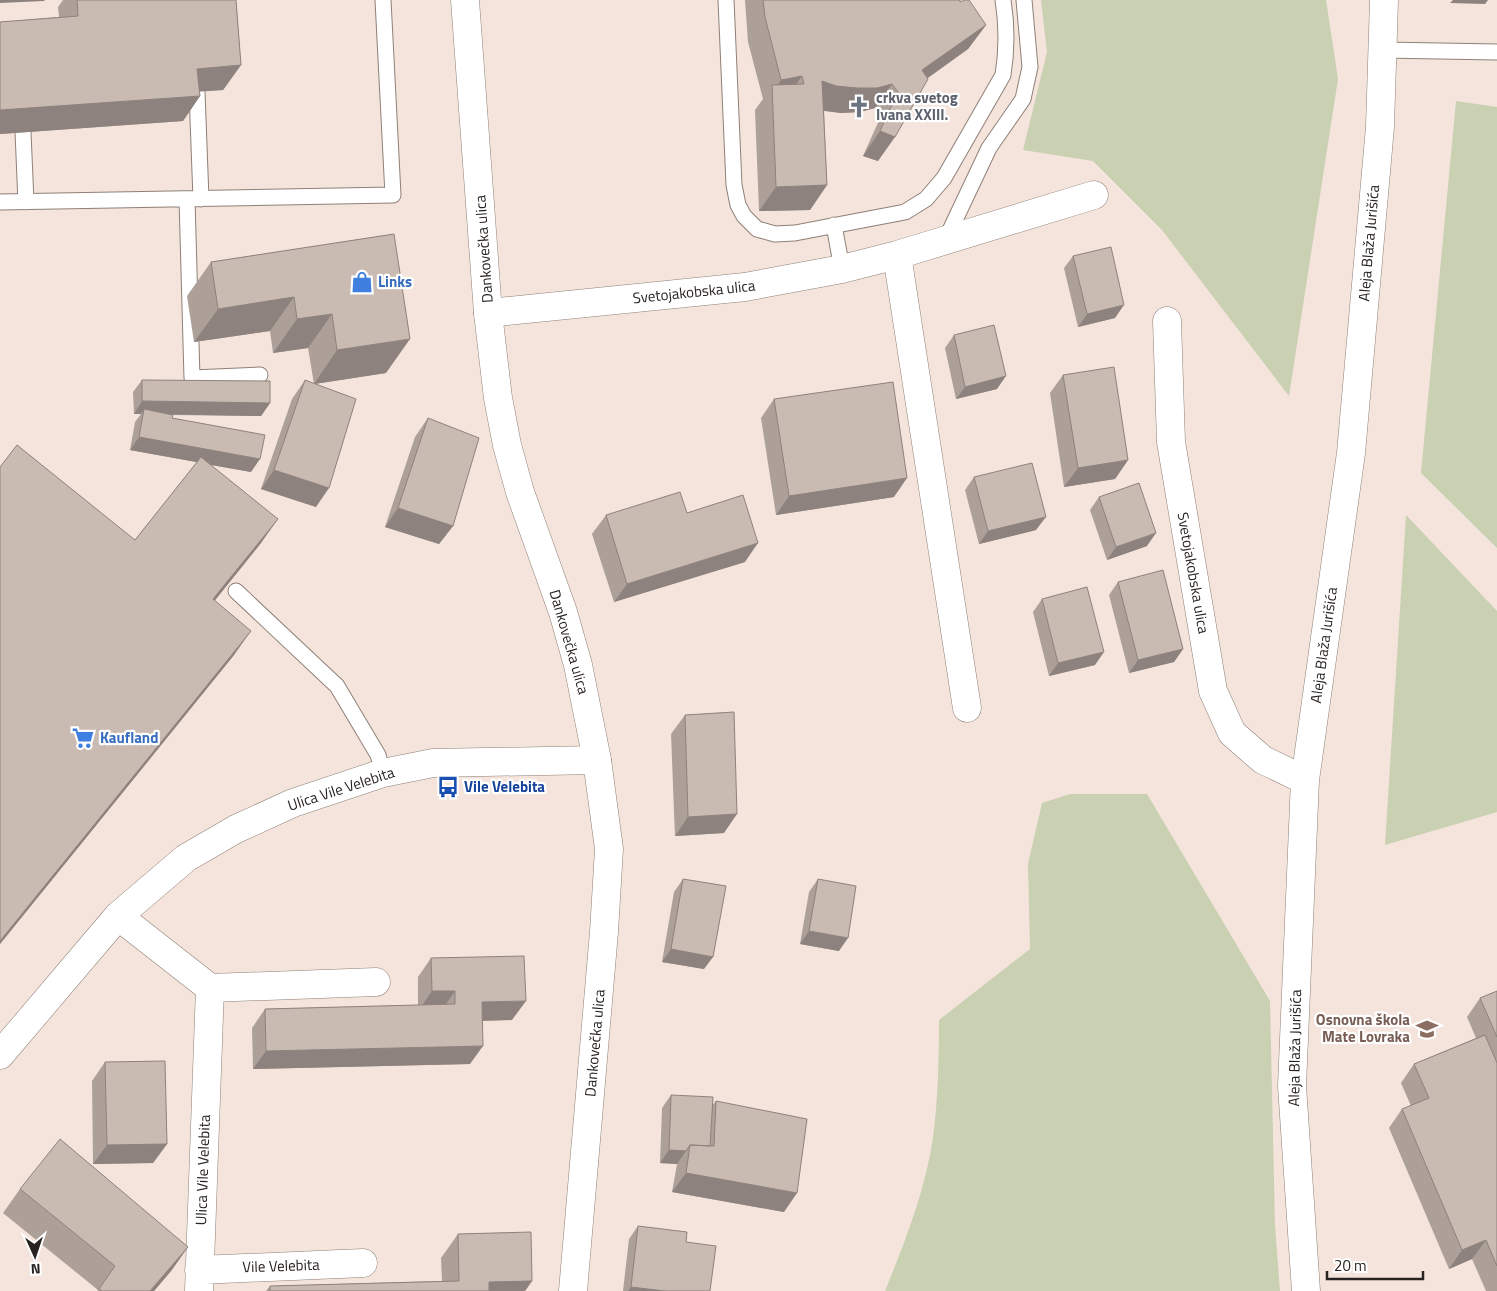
<svg xmlns="http://www.w3.org/2000/svg" width="1497" height="1291" font-family="'Titillium Web',sans-serif">
<style>
.green{fill:#cad0b2}
.lines{fill:none;stroke-linecap:round;stroke-linejoin:round}
.service-casing{stroke:#8e8078;stroke-width:17}
.minor-casing{stroke:#8e8078;stroke-width:29}
.secondary-casing{stroke:#8e8078;stroke-width:29}
.service{stroke:#fff;stroke-width:15}
.minor{stroke:#fff;stroke-width:28}
.secondary{stroke:#fff;stroke-width:28}
.wall{fill:#ada099}
.shaded-wall{fill:#8d827d}
.building{fill:#c9bab2;stroke:#8d827d}
.labels{text-anchor:middle;stroke-width:4.5;stroke-linejoin:round;paint-order:stroke}
.worship-label{font-size:15px;font-weight:bold;fill:#5b616d;stroke:#fff;text-anchor:start}
.street-label{font-size:15px;fill:#282320;stroke:#fff}
.shop-label{font-size:15px;font-weight:bold;fill:#366cbe;stroke:#fff;text-anchor:start}
.transit-label{font-size:15px;font-weight:bold;fill:#164399;stroke:#fff;text-anchor:start}
.education-label{font-size:15px;font-weight:bold;fill:#785e54;stroke:#fff;text-anchor:end}
</style>
<rect width="100%" height="100%" fill="#f4e4dc"/>
<path class="green" d="M 1041,0 L 1326,0 L 1338,79 L 1289,396 L 1162,230 L 1093,161 L 1023,150 L 1047,52 Z
M 1456,101 L 1497,107 L 1497,548 L 1421,473 Z
M 1406,515 L 1497,611 L 1497,812 L 1385,845 Z
M 1070,794 L 1147,794 L 1270,1001 L 1275,1226 L 1280,1291 L 885,1291 C 905,1242 925,1191 933,1138 C 938,1100 939,1059 939,1020 L 1030,949 L 1028,864 L 1042,803 Z"/>
<g class="lines">
<g class="service-casing">
<path id="service" d="M 726,0 L 734,185 L 738,205 L 744,216 L 757,229 L 775,234 L 795,233 L 905,212 L 926,199 L 944,178 L 1003,75 C 1007,50 1007,25 1003,0
M 1382,50 L 1497,52
M 197,92 L 201,199
M 23,132 L 26,202
M 187,199 L 192,378 L 260,375
M 0,202 L 393,195 L 383,0
M 834,225 L 842,269
M 946,239 L 989,148 L 1023,99 L 1030,67 L 1024,0
M 236,591 L 337,686 L 378,755 L 383,773"/>
</g>
<g class="minor-casing">
<path id="minor" d="M 897,255 L 967,708
M 488,313 L 745,287 L 842,269 L 897,255 L 1094,195
M 1167,321 L 1171,442 L 1213,691 L 1232,733 L 1263,760 L 1305,780
M 118,916 L 210,988 L 199,1291
M 210,988 L 376,982
M 0,1055 L 118,916 L 186,858 L 236,829 L 293,803 L 383,773 L 433,763 L 597,760
M 199,1270 L 363,1263
M 1306,1291 L 1292,1086 L 1305,780 L 1351,453 L 1380,127 L 1384,0"/>
</g>
<g class="secondary-casing">
<path id="secondary" d="M 465,0 L 488,313 L 498,398 L 507,445 L 520,492 L 563,612 L 578,665 L 597,760 L 609,849 L 604,932 L 573,1291"/>
</g>
<use href="#service" class="service"/>
<use href="#minor" class="minor"/>
<use href="#secondary" class="secondary"/>
</g>
<path class="wall" d="M 63,0 L 236,0 L 241,65 L 223,90 L 199,91 L 200,96 L 183,121 L 0,134 L 0,22 L 59,17 L 58,7 Z
M 745,0 L 960,0 L 960,2 L 986,25 L 968,49 L 928,78 L 878,161 L 863,156 L 881,116 L 875,108 L 860,112 L 841,113 L 824,111 L 827,185 L 810,210 L 759,211 L 755,110 L 763,99 L 748,42 Z
M 394,234 L 386,373 L 315,384 L 316,507 L 261,489 L 292,399 L 305,380 L 314,384 L 308,348 L 273,353 L 270,331 L 194,342 L 187,296 L 211,262 Z
M 1073,256 L 1115,318 L 1078,327 L 1064,268 Z
M 954,335 L 997,389 L 956,399 L 945,348 Z
M 1063,375 L 1128,460 L 1115,479 L 1064,487 L 1050,393 Z
M 142,380 L 270,403 L 261,416 L 172,415 L 172,418 L 251,472 L 210,465 L 261,543 L 214,601 L 234,655 L 0,944 L 0,467 L 135,540 L 197,462 L 130,450 L 135,422 L 141,414 L 134,414 L 133,392 Z
M 774,399 L 894,497 L 776,515 L 761,418 Z
M 428,418 L 453,526 L 439,544 L 385,527 L 415,437 Z
M 974,477 L 1036,530 L 979,544 L 965,490 Z
M 1099,497 L 1147,546 L 1107,560 L 1090,510 Z
M 687,513 L 745,562 L 614,602 L 592,534 L 606,515 Z
M 1118,582 L 1183,649 L 1174,662 L 1129,673 L 1109,595 Z
M 1042,599 L 1095,665 L 1049,676 L 1033,612 Z
M 685,715 L 724,833 L 675,836 L 671,734 Z
M 683,879 L 704,969 L 662,962 L 674,892 Z
M 818,879 L 839,951 L 800,944 L 809,892 Z
M 431,958 L 512,1020 L 482,1021 L 470,1064 L 253,1069 L 252,1028 L 265,1009 L 418,1005 L 418,977 Z
M 1497,991 L 1497,1291 L 1486,1291 L 1472,1259 L 1449,1269 L 1389,1128 L 1402,1109 L 1411,1106 L 1401,1083 L 1414,1064 L 1476,1038 L 1467,1017 L 1480,998 Z
M 105,1062 L 167,1144 L 153,1163 L 93,1164 L 92,1081 Z
M 671,1095 L 712,1106 L 716,1101 L 784,1212 L 672,1192 L 677,1164 L 660,1163 L 662,1108 Z
M 20,1189 L 188,1247 L 171,1271 L 154,1291 L 97,1291 L 98,1290 L 3,1213 Z
M 638,1226 L 686,1242 L 710,1291 L 623,1291 L 629,1239 Z
M 458,1234 L 532,1281 L 525,1291 L 266,1291 L 270,1286 L 442,1281 L 441,1258 Z"/>
<path class="shaded-wall" d="M 0,0 L 45,0 L 44,1 L 0,3 Z
M 1453,0 L 1488,0 L 1485,4 L 1450,3 Z
M 986,25 L 968,49 L 905,94 L 922,70 Z
M 241,65 L 223,90 L 180,93 L 197,69 Z
M 802,76 L 785,100 L 773,92 L 781,80 Z
M 822,81 L 892,84 L 875,108 L 860,112 L 841,113 L 819,110 Z
M 200,96 L 183,121 L 0,134 L 0,110 Z
M 880,131 L 895,137 L 878,161 L 863,156 Z
M 827,185 L 810,210 L 759,211 L 776,187 Z
M 294,297 L 270,331 L 194,342 L 218,309 Z
M 1124,305 L 1115,318 L 1078,327 L 1087,314 Z
M 332,314 L 308,348 L 273,353 L 297,319 Z
M 410,339 L 386,373 L 314,384 L 337,350 Z
M 1006,376 L 997,389 L 956,399 L 965,387 Z
M 142,401 L 270,403 L 261,416 L 143,414 L 144,409 L 141,414 L 134,414 Z
M 139,437 L 260,459 L 251,472 L 130,450 Z
M 1128,460 L 1115,479 L 1064,487 L 1078,468 Z
M 274,470 L 329,488 L 316,507 L 261,489 Z
M 907,478 L 894,497 L 776,515 L 789,496 Z
M 398,508 L 453,526 L 439,544 L 385,527 Z
M 1046,517 L 1036,530 L 979,544 L 988,531 Z
M 278,519 L 261,543 L 196,624 L 213,599 Z
M 1156,533 L 1147,546 L 1107,560 L 1116,547 Z
M 758,543 L 745,562 L 614,602 L 627,584 Z
M 251,631 L 234,655 L 0,944 L 0,941 Z
M 1183,649 L 1174,662 L 1129,673 L 1138,660 Z
M 1104,652 L 1095,665 L 1049,676 L 1058,663 Z
M 737,814 L 724,833 L 675,836 L 688,817 Z
M 809,931 L 848,938 L 839,951 L 800,944 Z
M 671,949 L 713,957 L 704,969 L 662,962 Z
M 432,991 L 455,991 L 442,1010 L 419,1010 Z
M 526,1001 L 512,1020 L 469,1021 L 482,1002 Z
M 483,1046 L 470,1064 L 253,1069 L 266,1051 Z
M 167,1144 L 153,1163 L 93,1164 L 107,1145 Z
M 669,1150 L 686,1151 L 677,1164 L 660,1163 Z
M 686,1173 L 797,1193 L 784,1212 L 672,1192 Z
M 1486,1240 L 1472,1259 L 1449,1269 L 1462,1250 Z
M 188,1247 L 171,1271 L 154,1291 L 150,1291 Z
M 532,1281 L 525,1291 L 483,1291 L 489,1282 Z
M 631,1287 L 665,1291 L 628,1291 Z"/>
<path class="building" d="M 77,0 L 236,0 L 241,65 L 197,69 L 200,96 L 0,110 L 0,22 L 78,16 Z
M 763,0 L 960,0 L 960,2 L 965,0 L 969,0 L 986,25 L 922,70 L 928,79 L 895,137 L 880,131 L 898,92 L 892,84 L 877,88 L 858,88 L 836,86 L 822,81 L 827,185 L 776,187 L 772,85 L 804,84 L 802,76 L 781,80 L 765,17 Z
M 394,234 L 410,339 L 337,350 L 332,314 L 297,319 L 294,297 L 218,309 L 211,262 Z
M 1111,247 L 1124,305 L 1087,314 L 1073,256 Z
M 994,325 L 1006,376 L 965,387 L 954,335 Z
M 1114,367 L 1128,460 L 1078,468 L 1063,375 Z
M 142,380 L 270,381 L 270,403 L 142,401 Z
M 305,380 L 356,399 L 329,488 L 274,470 Z
M 893,382 L 907,478 L 789,496 L 774,399 Z
M 144,409 L 173,415 L 172,418 L 265,435 L 260,459 L 139,437 Z
M 428,418 L 479,438 L 453,526 L 398,508 Z
M 17,445 L 135,540 L 201,457 L 278,519 L 213,599 L 251,631 L 0,941 L 0,467 Z
M 1032,463 L 1046,517 L 988,531 L 974,477 Z
M 1139,483 L 1156,533 L 1116,547 L 1099,497 Z
M 680,492 L 687,513 L 743,495 L 758,543 L 627,584 L 606,515 Z
M 1163,570 L 1183,649 L 1138,660 L 1118,582 Z
M 1087,587 L 1104,652 L 1058,663 L 1042,599 Z
M 734,712 L 737,814 L 688,817 L 685,715 Z
M 683,879 L 726,886 L 713,957 L 671,949 Z
M 818,879 L 856,886 L 848,938 L 809,931 Z
M 524,956 L 526,1001 L 482,1002 L 483,1046 L 266,1051 L 265,1009 L 455,1004 L 455,991 L 432,991 L 431,958 Z
M 1497,991 L 1497,1037 L 1480,998 Z
M 1485,1035 L 1497,1063 L 1497,1266 L 1486,1240 L 1462,1250 L 1402,1109 L 1429,1098 L 1414,1064 Z
M 165,1061 L 167,1144 L 107,1145 L 105,1062 Z
M 671,1095 L 713,1097 L 710,1146 L 690,1145 L 686,1151 L 669,1150 Z
M 716,1101 L 807,1119 L 797,1193 L 686,1173 L 690,1145 L 714,1146 Z
M 60,1139 L 188,1247 L 150,1291 L 102,1291 L 99,1289 L 115,1266 L 20,1189 Z
M 638,1226 L 687,1232 L 686,1242 L 716,1246 L 710,1291 L 665,1291 L 631,1287 Z
M 531,1232 L 532,1281 L 489,1282 L 489,1291 L 270,1291 L 270,1286 L 459,1281 L 458,1234 Z"/>
<defs>
<g id="church-bare" transform="scale(1.725)"><path d="M-1.2-6h2.4v3.5h3.3v2.4h-3.3V6h-2.4V-.1h-3.3v-2.4h3.3Z" fill="#6b7280" stroke="#fff" stroke-width="2.5" paint-order="stroke"/></g>
<g id="shop-bare" transform="scale(1.725)"><path d="M-5-2.5h2.3a2.7 3.5 0 0 1 5.4 0H5L5.5 6h-11ZM-1.5-2.5h3a1.5 2.3 0 0 0-3 0Z" fill="#3f7fe0" stroke="#fff" stroke-width="2.5" paint-order="stroke"/></g>
<g id="supermarket-bare" transform="scale(1.725)"><path d="M-6-5.5h2.5l.6 2H6L4.5 2H-2.5L-4.4-4H-6ZM-1.5 3.2a1.3 1.3 0 1 0 .1 0ZM3 3.2a1.3 1.3 0 1 0 .1 0Z" fill="#3f7fe0" stroke="#fff" stroke-width="2.5" paint-order="stroke"/></g>
<g id="bus-bare" transform="scale(1.725)"><path d="M-5-6H5V4H4V6H2V4H-2V6H-4V4H-5ZM-3.5-4V0h7V-4ZM-3.5 1.2v1.5H-2V1.2ZM2 1.2v1.5H3.5V1.2Z" fill="#1a4fb4" stroke="#fff" stroke-width="2.5" paint-order="stroke"/></g>
<g id="school-bare" transform="scale(1.725)"><path d="M0-5L7-2L0 1L-7-2ZM-4 1L0 2.5L4 1V4Q0 6-4 4Z" fill="#8d6e63" stroke="#fff" stroke-width="2.5" paint-order="stroke"/></g>
</defs>
<g fill-rule="evenodd">
<use href="#church-bare" x="859" y="107"/>
<use href="#shop-bare" x="362" y="282"/>
<use href="#supermarket-bare" x="83" y="738"/>
<use href="#bus-bare" x="448" y="787"/>
<use href="#school-bare" x="1427" y="1029"/>
</g>
<g class="labels">
<g class="worship-label">
<text x="876" y="103">crkva svetog<tspan x="876" dy="17">Ivana XXIII.</tspan></text>
</g>
<g class="street-label">
<text transform="translate(1369 243) rotate(-85)" y="5">Aleja Blaža Jurišića</text>
<text transform="translate(484 249) rotate(-94)" y="5">Dankovečka ulica</text>
<text transform="translate(694 292) rotate(-6)" y="5">Svetojakobska ulica</text>
<text transform="translate(1193 573) rotate(80)" y="5">Svetojakobska ulica</text>
<text transform="translate(569 642) rotate(74)" y="5">Dankovečka ulica</text>
<text transform="translate(1324 645) rotate(-82)" y="5">Aleja Blaža Jurišića</text>
<text transform="translate(341 789) rotate(-18)" y="5">Ulica Vile Velebita</text>
<text transform="translate(595 1043) rotate(-85)" y="5">Dankovečka ulica</text>
<text transform="translate(1295 1048) rotate(-89)" y="5">Aleja Blaža Jurišića</text>
<text transform="translate(203 1170) rotate(-88)" y="5">Ulica Vile Velebita</text>
<text transform="translate(281 1266) rotate(-2)" y="5">Vile Velebita</text>
</g>
<g class="shop-label">
<text x="378" y="287">Links</text>
<text x="100" y="743">Kaufland</text>
</g>
<g class="transit-label">
<text x="464" y="792">Vile Velebita</text>
</g>
<g class="education-label">
<text x="1410" y="1025">Osnovna škola<tspan x="1410" dy="17">Mate Lovraka</tspan></text>
</g>
</g>
<g transform="translate(35 1256) rotate(177)" stroke="#ffffff" stroke-width="4" paint-order="stroke">
<path d="M0-4L9 19L0 12L-9 19Z" fill="#282320"/>
<text y="-8" font-size="14" font-weight="bold" text-anchor="middle" fill="#282320">N</text>
</g>
<path d="M1327 1271v8h96v-8" fill="none" stroke="#282320" stroke-width="2.5"/>
<text x="1334" y="1271" font-size="15" fill="#282320" stroke="#ffffff" stroke-width="4" paint-order="stroke">20 m</text>
</svg>
